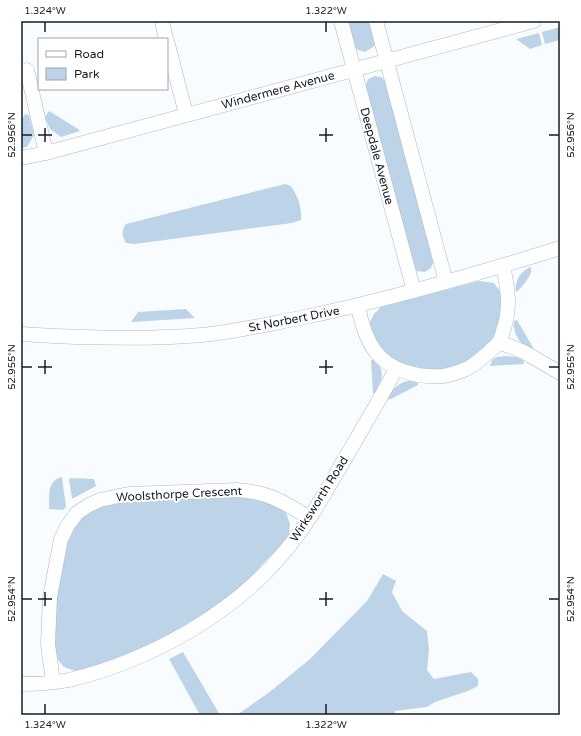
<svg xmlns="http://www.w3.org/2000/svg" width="581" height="736" font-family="'Varela Round',sans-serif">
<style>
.green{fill:#bdd3e8}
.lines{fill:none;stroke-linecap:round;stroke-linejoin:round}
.minor-casing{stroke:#a9bac9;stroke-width:15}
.minor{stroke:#fff;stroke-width:14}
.ticks{fill:none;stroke:#161c22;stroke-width:1.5}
.labels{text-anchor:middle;stroke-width:4;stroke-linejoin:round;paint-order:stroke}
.street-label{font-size:12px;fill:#161c22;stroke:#fff}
.neatline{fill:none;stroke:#161c22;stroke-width:1.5}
.ticks-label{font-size:10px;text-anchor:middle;fill:#161c22}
</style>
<rect width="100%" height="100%" fill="#f8fcff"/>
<path class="green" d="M 348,21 L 371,21 L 377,42 L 373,47 L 365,52 L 358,50 L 354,47 Z
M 560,27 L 560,40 L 545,44 L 542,32 Z
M 539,33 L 542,45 L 530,49 L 516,39 Z
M 375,76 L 381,77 L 387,82 L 434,260 L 431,268 L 425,272 L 416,271 L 365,88 L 368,79 Z
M 49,111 L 78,129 L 80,131 L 61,137 L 50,129 L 45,117 Z
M 25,114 L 29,115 L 34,135 L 27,147 L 21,148 L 21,121 Z
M 285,184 L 291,186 C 298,196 302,208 301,220 L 292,223 L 135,244 L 126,243 C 122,237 121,230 126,224 Z
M 531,267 C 533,276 523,284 518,291 L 516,292 C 514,282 521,270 531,267 Z
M 479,281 L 494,283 L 500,291 L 503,299 L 502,308 L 495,336 L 487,346 L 463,365 L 445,371 L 411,369 L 385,354 L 371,334 L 370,322 L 374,314 L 381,307 Z
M 186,309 L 195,318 L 131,322 L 138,312 Z
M 517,320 L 534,349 C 519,346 513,334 514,321 Z
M 506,356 L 516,357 L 523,360 L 524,364 L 490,366 L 492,360 L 497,357 Z
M 371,360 L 375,360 C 386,373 382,379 375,393 L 373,393 Z
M 412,380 L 418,383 L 418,385 L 389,400 L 388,398 C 394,387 399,382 412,380 Z
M 62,477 L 66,507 L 63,510 L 49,509 C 50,496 46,481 62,477 Z
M 70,478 L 94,479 L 96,486 L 74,498 L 72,498 L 69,480 Z
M 241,494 L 282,508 L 286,513 L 290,524 L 289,535 L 282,544 L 239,589 L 199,619 L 143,649 L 87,669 L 75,671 L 64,667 L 58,660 L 54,644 L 54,612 L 66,544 L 73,528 L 81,516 L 90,510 L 120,500 Z
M 383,574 L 396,581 L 392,592 L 402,611 L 427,631 L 429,650 L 427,670 L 434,679 L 471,672 L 478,679 L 478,686 L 468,691 L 435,702 L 427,707 L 395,711 L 395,715 L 237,715 L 271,691 L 310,659 L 367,601 Z
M 183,652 L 220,715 L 200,715 L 169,659 Z"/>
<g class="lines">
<g class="minor-casing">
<path id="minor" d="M 162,21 L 166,39
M 341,21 L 414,291
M 376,21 L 446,282
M 167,41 L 186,114
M 27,70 L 46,153
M 21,158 L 46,153 L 534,21
M 358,306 C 361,322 365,337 375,351 C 390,371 418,378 443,376 C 450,375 459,372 466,369 C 475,365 483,357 490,351 C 493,348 497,345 499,342 C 501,339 502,335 503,331 C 511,309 508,289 503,266
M 21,334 C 81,338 142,340 202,335 C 235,332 268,324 300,318 C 388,300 474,275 560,248
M 499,342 L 524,352 L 560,373
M 53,682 L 48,644 L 50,597 L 61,539 L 68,525 L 77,513 L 89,505 L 100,500 L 119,496 L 131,494 L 237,490 C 268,492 284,502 309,518
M 21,684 C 37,684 54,683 69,680 C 149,661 234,614 286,550 C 307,525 323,496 339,469 C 358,436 378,403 396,369"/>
</g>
<use href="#minor" class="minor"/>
</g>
<path class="ticks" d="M 45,22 L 45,32M 326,22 L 326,32M 45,128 L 45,142M 326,128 L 326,142M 22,135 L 32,135M 38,135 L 52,135M 319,135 L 333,135M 549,135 L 559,135M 45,360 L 45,374M 326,360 L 326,374M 22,367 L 32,367M 38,367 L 52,367M 319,367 L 333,367M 549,367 L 559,367M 45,592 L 45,606M 326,592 L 326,606M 22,599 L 32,599M 38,599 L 52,599M 319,599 L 333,599M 549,599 L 559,599M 45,704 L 45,714M 326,704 L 326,714"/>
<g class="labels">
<g class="street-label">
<text transform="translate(278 90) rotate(-15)" y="4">Windermere Avenue</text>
<text transform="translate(377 156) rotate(75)" y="4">Deepdale Avenue</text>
<text transform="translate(294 319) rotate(-11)" y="4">St Norbert Drive</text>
<text transform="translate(179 494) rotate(-3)" y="4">Woolsthorpe Crescent</text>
<text transform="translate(319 499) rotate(-58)" y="4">Wirksworth Road</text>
</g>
</g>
<rect width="581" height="736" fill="none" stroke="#ffffff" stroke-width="44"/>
<rect x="38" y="38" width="130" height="52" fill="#ffffff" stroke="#a2a4a7"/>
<rect x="46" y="51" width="20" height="6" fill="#ffffff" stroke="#a2a4a7"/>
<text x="74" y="58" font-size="12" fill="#161c22">Road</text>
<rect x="46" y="68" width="20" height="12" fill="#bdd3e8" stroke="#a2a4a7"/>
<text x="74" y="78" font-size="12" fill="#161c22">Park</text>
<rect x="22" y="22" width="537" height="692" class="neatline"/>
<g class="ticks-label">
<text x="45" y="14">1.324°W</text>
<text x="326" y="14">1.322°W</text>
<text transform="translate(11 135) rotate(-90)" y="4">52.956°N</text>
<text transform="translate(570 135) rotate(-90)" y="4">52.956°N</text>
<text transform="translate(11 367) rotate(-90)" y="4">52.955°N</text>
<text transform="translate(570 367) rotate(-90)" y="4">52.955°N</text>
<text transform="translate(11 599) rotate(-90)" y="4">52.954°N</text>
<text transform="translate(570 599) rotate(-90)" y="4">52.954°N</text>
<text x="45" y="728">1.324°W</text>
<text x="326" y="728">1.322°W</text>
</g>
</svg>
